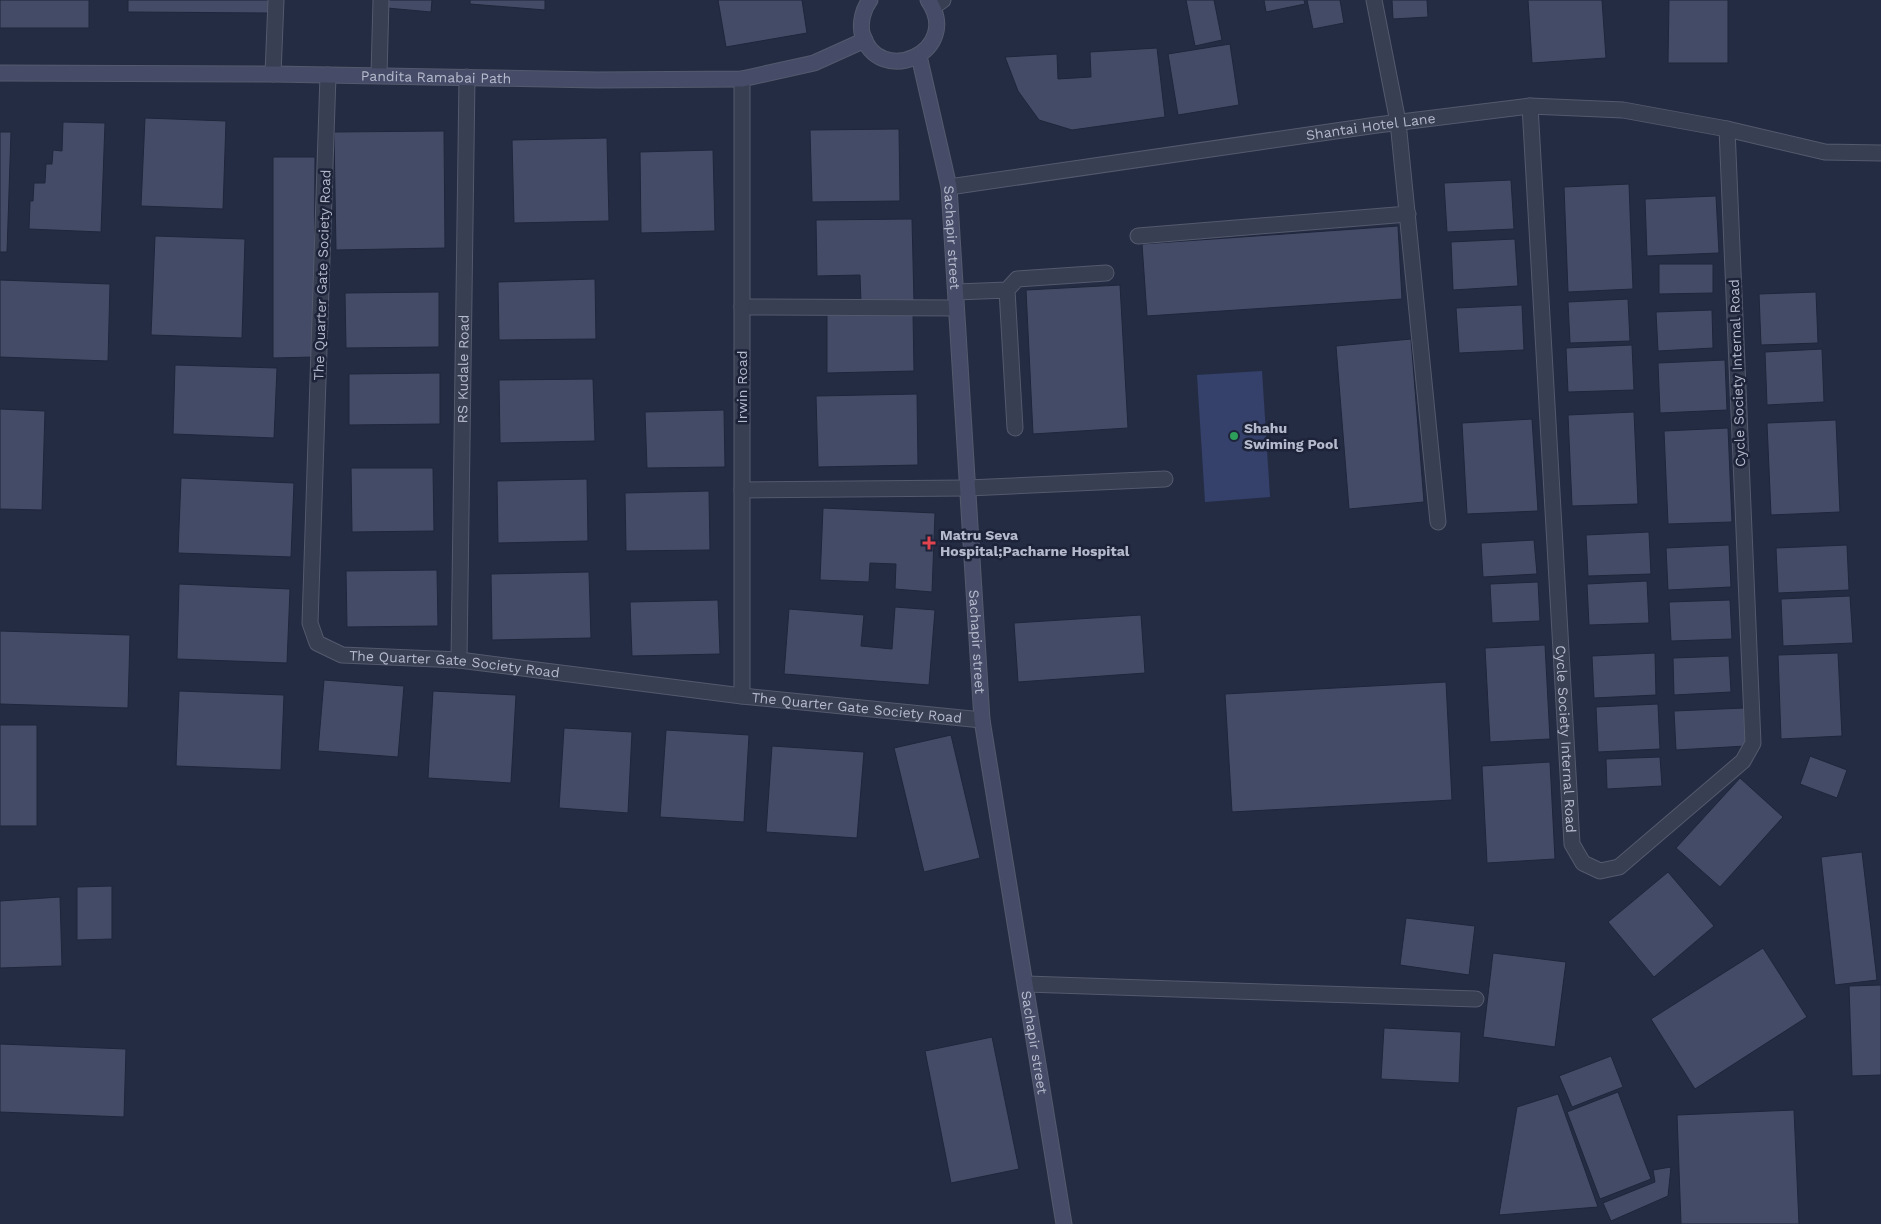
<svg xmlns="http://www.w3.org/2000/svg" width="1881" height="1224" font-family="'Work Sans',sans-serif">
<style>
.water{fill:#35416a}
.building{fill:#434b66;stroke:#1f263b}
.lines{fill:none;stroke-linecap:round;stroke-linejoin:round}
.lane-casing{stroke:#545a6d;stroke-width:17}
.street-casing{stroke:#545a6d;stroke-width:17}
.secondary-casing{stroke:#545a6d;stroke-width:17}
.lane{stroke:#393f53;stroke-width:15}
.street{stroke:#393f53;stroke-width:15}
.secondary{stroke:#464c67;stroke-width:15}
.leisure-dot{fill:#2e9e5b;stroke:#1d2339;stroke-width:2}
.health-dot{fill:#e0444e;stroke:#1d2339;stroke-width:2}
.labels{text-anchor:middle;stroke-width:5;stroke-linejoin:round;paint-order:stroke}
.street-label{font-size:14px;fill:#b6bacd;stroke:#1d2339}
.poi-label{font-size:14px;font-weight:bold;fill:#b6bacd;stroke:#1d2339;text-anchor:start}
</style>
<rect width="100%" height="100%" fill="#242c44"/>
<path class="water" d="M 1262,371 L 1270,497 L 1205,502 L 1197,375 Z"/>
<path class="building" d="M 0,0 L 89,0 L 89,28 L 0,28 Z
M 128,0 L 269,0 L 269,13 L 128,12 Z
M 387,0 L 432,0 L 431,12 L 387,8 Z
M 470,0 L 545,0 L 545,10 L 470,4 Z
M 718,0 L 802,0 L 807,33 L 726,47 Z
M 1186,0 L 1214,0 L 1222,40 L 1195,46 Z
M 1264,0 L 1304,0 L 1305,4 L 1266,12 Z
M 1307,0 L 1340,0 L 1344,23 L 1313,29 Z
M 1392,0 L 1427,0 L 1428,17 L 1393,19 Z
M 1528,0 L 1602,0 L 1606,58 L 1532,63 Z
M 1669,0 L 1728,0 L 1728,63 L 1668,63 Z
M 1230,44 L 1239,105 L 1178,115 L 1168,54 Z
M 1157,48 L 1165,117 L 1072,130 L 1039,120 L 1018,91 L 1005,57 L 1057,54 L 1058,79 L 1091,77 L 1090,52 Z
M 145,118 L 226,121 L 223,209 L 141,206 Z
M 63,122 L 105,123 L 101,232 L 29,229 L 30,201 L 33,201 L 34,183 L 45,183 L 46,164 L 52,164 L 53,150 L 62,151 Z
M 899,129 L 900,201 L 812,202 L 810,130 Z
M 444,131 L 445,248 L 336,250 L 334,132 Z
M 0,132 L 11,132 L 7,252 L 0,252 Z
M 607,138 L 609,221 L 514,223 L 512,140 Z
M 713,150 L 715,231 L 641,233 L 640,152 Z
M 273,157 L 315,157 L 314,357 L 273,358 Z
M 1511,180 L 1514,229 L 1447,232 L 1444,183 Z
M 1629,184 L 1633,289 L 1568,292 L 1564,187 Z
M 1716,196 L 1719,253 L 1647,256 L 1645,199 Z
M 912,219 L 914,302 L 861,303 L 860,275 L 817,276 L 816,220 Z
M 1398,226 L 1402,299 L 1147,316 L 1142,244 Z
M 155,236 L 245,239 L 242,338 L 151,335 Z
M 1515,239 L 1518,286 L 1453,290 L 1451,242 Z
M 1659,264 L 1713,264 L 1713,293 L 1659,294 Z
M 595,279 L 596,339 L 499,340 L 498,282 Z
M 0,280 L 110,284 L 108,361 L 0,357 Z
M 1120,285 L 1128,428 L 1033,434 L 1026,290 Z
M 439,292 L 439,347 L 346,348 L 345,293 Z
M 1816,292 L 1818,343 L 1761,345 L 1759,294 Z
M 1628,299 L 1630,341 L 1570,343 L 1568,302 Z
M 1522,305 L 1524,350 L 1459,353 L 1456,308 Z
M 1712,310 L 1713,348 L 1658,351 L 1656,312 Z
M 913,313 L 914,371 L 827,373 L 827,314 Z
M 1411,339 L 1424,502 L 1349,509 L 1336,346 Z
M 1632,345 L 1634,390 L 1568,392 L 1566,348 Z
M 1822,349 L 1824,402 L 1767,405 L 1765,352 Z
M 1725,360 L 1727,410 L 1660,413 L 1658,363 Z
M 175,365 L 277,368 L 274,438 L 173,434 Z
M 440,373 L 440,424 L 349,425 L 349,374 Z
M 593,379 L 595,441 L 500,443 L 499,380 Z
M 917,394 L 918,465 L 818,467 L 816,396 Z
M 0,409 L 45,411 L 42,510 L 0,509 Z
M 724,410 L 725,467 L 647,468 L 645,412 Z
M 1634,412 L 1638,504 L 1572,506 L 1568,415 Z
M 1532,419 L 1538,511 L 1467,514 L 1462,423 Z
M 1836,420 L 1840,512 L 1771,515 L 1767,423 Z
M 1728,428 L 1732,522 L 1668,524 L 1664,431 Z
M 351,468 L 433,468 L 434,531 L 352,532 Z
M 181,478 L 294,483 L 291,557 L 178,553 Z
M 587,479 L 588,541 L 498,543 L 497,481 Z
M 709,491 L 710,550 L 626,551 L 625,493 Z
M 823,508 L 935,513 L 932,592 L 895,589 L 896,564 L 870,563 L 869,582 L 820,580 Z
M 1649,532 L 1651,574 L 1588,576 L 1586,535 Z
M 1534,540 L 1537,574 L 1483,577 L 1481,543 Z
M 1729,545 L 1731,587 L 1668,590 L 1666,548 Z
M 1847,545 L 1849,590 L 1778,593 L 1776,548 Z
M 437,570 L 438,626 L 347,627 L 346,571 Z
M 589,572 L 591,638 L 492,640 L 491,574 Z
M 1647,581 L 1649,623 L 1589,625 L 1587,584 Z
M 1538,582 L 1540,621 L 1492,623 L 1490,584 Z
M 179,584 L 290,589 L 287,663 L 177,659 Z
M 1850,596 L 1853,643 L 1783,646 L 1781,599 Z
M 718,600 L 720,654 L 632,656 L 630,602 Z
M 1730,600 L 1732,639 L 1671,641 L 1669,602 Z
M 895,607 L 935,610 L 929,685 L 784,674 L 789,609 L 864,615 L 861,646 L 892,649 Z
M 1141,615 L 1145,673 L 1018,682 L 1014,623 Z
M 0,631 L 130,635 L 128,708 L 0,704 Z
M 1545,645 L 1550,739 L 1490,742 L 1485,648 Z
M 1655,653 L 1656,695 L 1594,698 L 1592,656 Z
M 1838,653 L 1842,736 L 1781,739 L 1778,655 Z
M 1729,656 L 1731,692 L 1674,695 L 1673,658 Z
M 324,680 L 404,686 L 398,757 L 318,751 Z
M 1446,682 L 1452,800 L 1232,812 L 1225,694 Z
M 179,691 L 284,695 L 281,770 L 176,766 Z
M 433,691 L 516,695 L 511,783 L 428,778 Z
M 1658,704 L 1660,749 L 1598,752 L 1596,707 Z
M 1744,708 L 1746,746 L 1676,750 L 1674,711 Z
M 0,725 L 37,725 L 37,826 L 0,826 Z
M 564,728 L 632,732 L 628,813 L 559,808 Z
M 666,730 L 749,735 L 744,822 L 660,817 Z
M 951,735 L 980,858 L 924,872 L 894,748 Z
M 772,746 L 864,752 L 857,838 L 766,832 Z
M 1810,756 L 1847,770 L 1837,798 L 1800,784 Z
M 1660,757 L 1662,786 L 1607,789 L 1606,759 Z
M 1550,762 L 1555,859 L 1487,863 L 1482,766 Z
M 1740,778 L 1783,817 L 1720,887 L 1676,848 Z
M 1862,852 L 1877,980 L 1835,985 L 1821,857 Z
M 1668,872 L 1714,926 L 1654,977 L 1608,922 Z
M 112,886 L 112,939 L 77,940 L 77,887 Z
M 60,897 L 62,966 L 0,968 L 0,901 Z
M 1406,918 L 1475,926 L 1469,975 L 1400,965 Z
M 1763,948 L 1807,1017 L 1695,1089 L 1651,1019 Z
M 1493,953 L 1566,962 L 1555,1047 L 1483,1037 Z
M 1881,985 L 1881,1075 L 1852,1076 L 1849,986 Z
M 1384,1028 L 1461,1032 L 1459,1083 L 1381,1079 Z
M 992,1037 L 1019,1169 L 951,1183 L 925,1051 Z
M 0,1044 L 126,1049 L 124,1117 L 0,1112 Z
M 1611,1056 L 1623,1087 L 1572,1107 L 1559,1076 Z
M 1618,1092 L 1651,1179 L 1600,1199 L 1567,1112 Z
M 1558,1094 L 1598,1207 L 1499,1215 L 1517,1107 Z
M 1794,1110 L 1799,1224 L 1681,1224 L 1677,1115 Z
M 1671,1167 L 1668,1196 L 1611,1221 L 1603,1203 L 1655,1182 L 1653,1170 Z"/>
<g class="lines">
<g class="lane-casing">
<path id="lane" d="M 273,74 L 276,0
M 379,75 L 381,0
M 1398,122 L 1438,522
M 1138,236 L 1408,214
M 1007,290 L 1015,428
M 956,292 L 1007,290 L 1017,279 L 1106,273
M 968,488 L 1165,479"/>
</g>
<g class="street-casing">
<g id="street">
<path d="M 1374,0 L 1398,122"/>
<path d="M 933,7 L 943,0"/>
<path id="s1" d="M 328,75 L 310,623 L 317,643 L 342,655 L 459,660 L 742,696 L 982,720"/>
<path id="s2" d="M 1530,106 L 1572,844 L 1583,863 L 1600,871 L 1619,867 L 1743,761 L 1753,743 L 1727,129"/>
<path id="s3" d="M 949,187 L 1377,125 L 1530,106 L 1623,110 L 1727,129 L 1825,152 L 1881,153"/>
<path d="M 742,307 L 956,308"/>
<path d="M 742,490 L 968,488"/>
<path id="s4" d="M 459,660 L 467,77"/>
<path d="M 742,696 L 742,79"/>
<path d="M 1026,984 L 1476,999"/>
</g>
</g>
<g class="secondary-casing">
<g id="secondary">
<path d="M 870,0 C 863,9 860,22 862,33 C 878,90 964,51 928,0"/>
<path id="s5" d="M 919,56 L 949,187 L 982,720 L 1064,1224"/>
<path id="s6" d="M 0,73 L 273,74 L 598,80 L 742,79 L 814,63 L 865,40"/>
</g>
</g>
<use href="#lane" class="lane"/>
<use href="#street" class="street"/>
<use href="#secondary" class="secondary"/>
</g>
<circle class="leisure-dot" cx="1234" cy="436" r="5"/>
<path class="health-dot" d="M926.5 535.5h5v5h5v5h-5v5h-5v-5h-5v-5h5z"/>
<g class="labels">
<g class="street-label">
<text dy="5" stroke="none"><textPath href="#s6" startOffset="436">Pandita Ramabai Path</textPath></text>
<text dy="5" stroke="none"><textPath href="#s3" startOffset="426">Shantai Hotel Lane</textPath></text>
<text dy="5" stroke="none"><textPath href="#s5" startOffset="185">Sachapir street</textPath></text>
<text transform="translate(322 275) rotate(-88)" y="5">The Quarter Gate Society Road</text>
<text dy="5" stroke="none"><textPath href="#s4" startOffset="291">RS Kudale Road</textPath></text>
<text transform="translate(1737 373) rotate(-92)" y="5">Cycle Society Internal Road</text>
<text transform="translate(742 387) rotate(-90)" y="5">Irwin Road</text>
<text dy="5" stroke="none"><textPath href="#s5" startOffset="590">Sachapir street</textPath></text>
<text dy="5" stroke="none"><textPath href="#s1" startOffset="710">The Quarter Gate Society Road</textPath></text>
<text dy="5" stroke="none"><textPath href="#s1" startOffset="1115">The Quarter Gate Society Road</textPath></text>
<text dy="5" stroke="none"><textPath href="#s2" startOffset="634">Cycle Society Internal Road</textPath></text>
<text dy="5" stroke="none"><textPath href="#s5" startOffset="995">Sachapir street</textPath></text>
</g>
<g class="poi-label">
<text x="1244" y="433">Shahu<tspan x="1244" dy="16">Swiming Pool</tspan></text>
<text x="940" y="540">Matru Seva<tspan x="940" dy="16">Hospital;Pacharne Hospital</tspan></text>
</g>
</g>
</svg>
